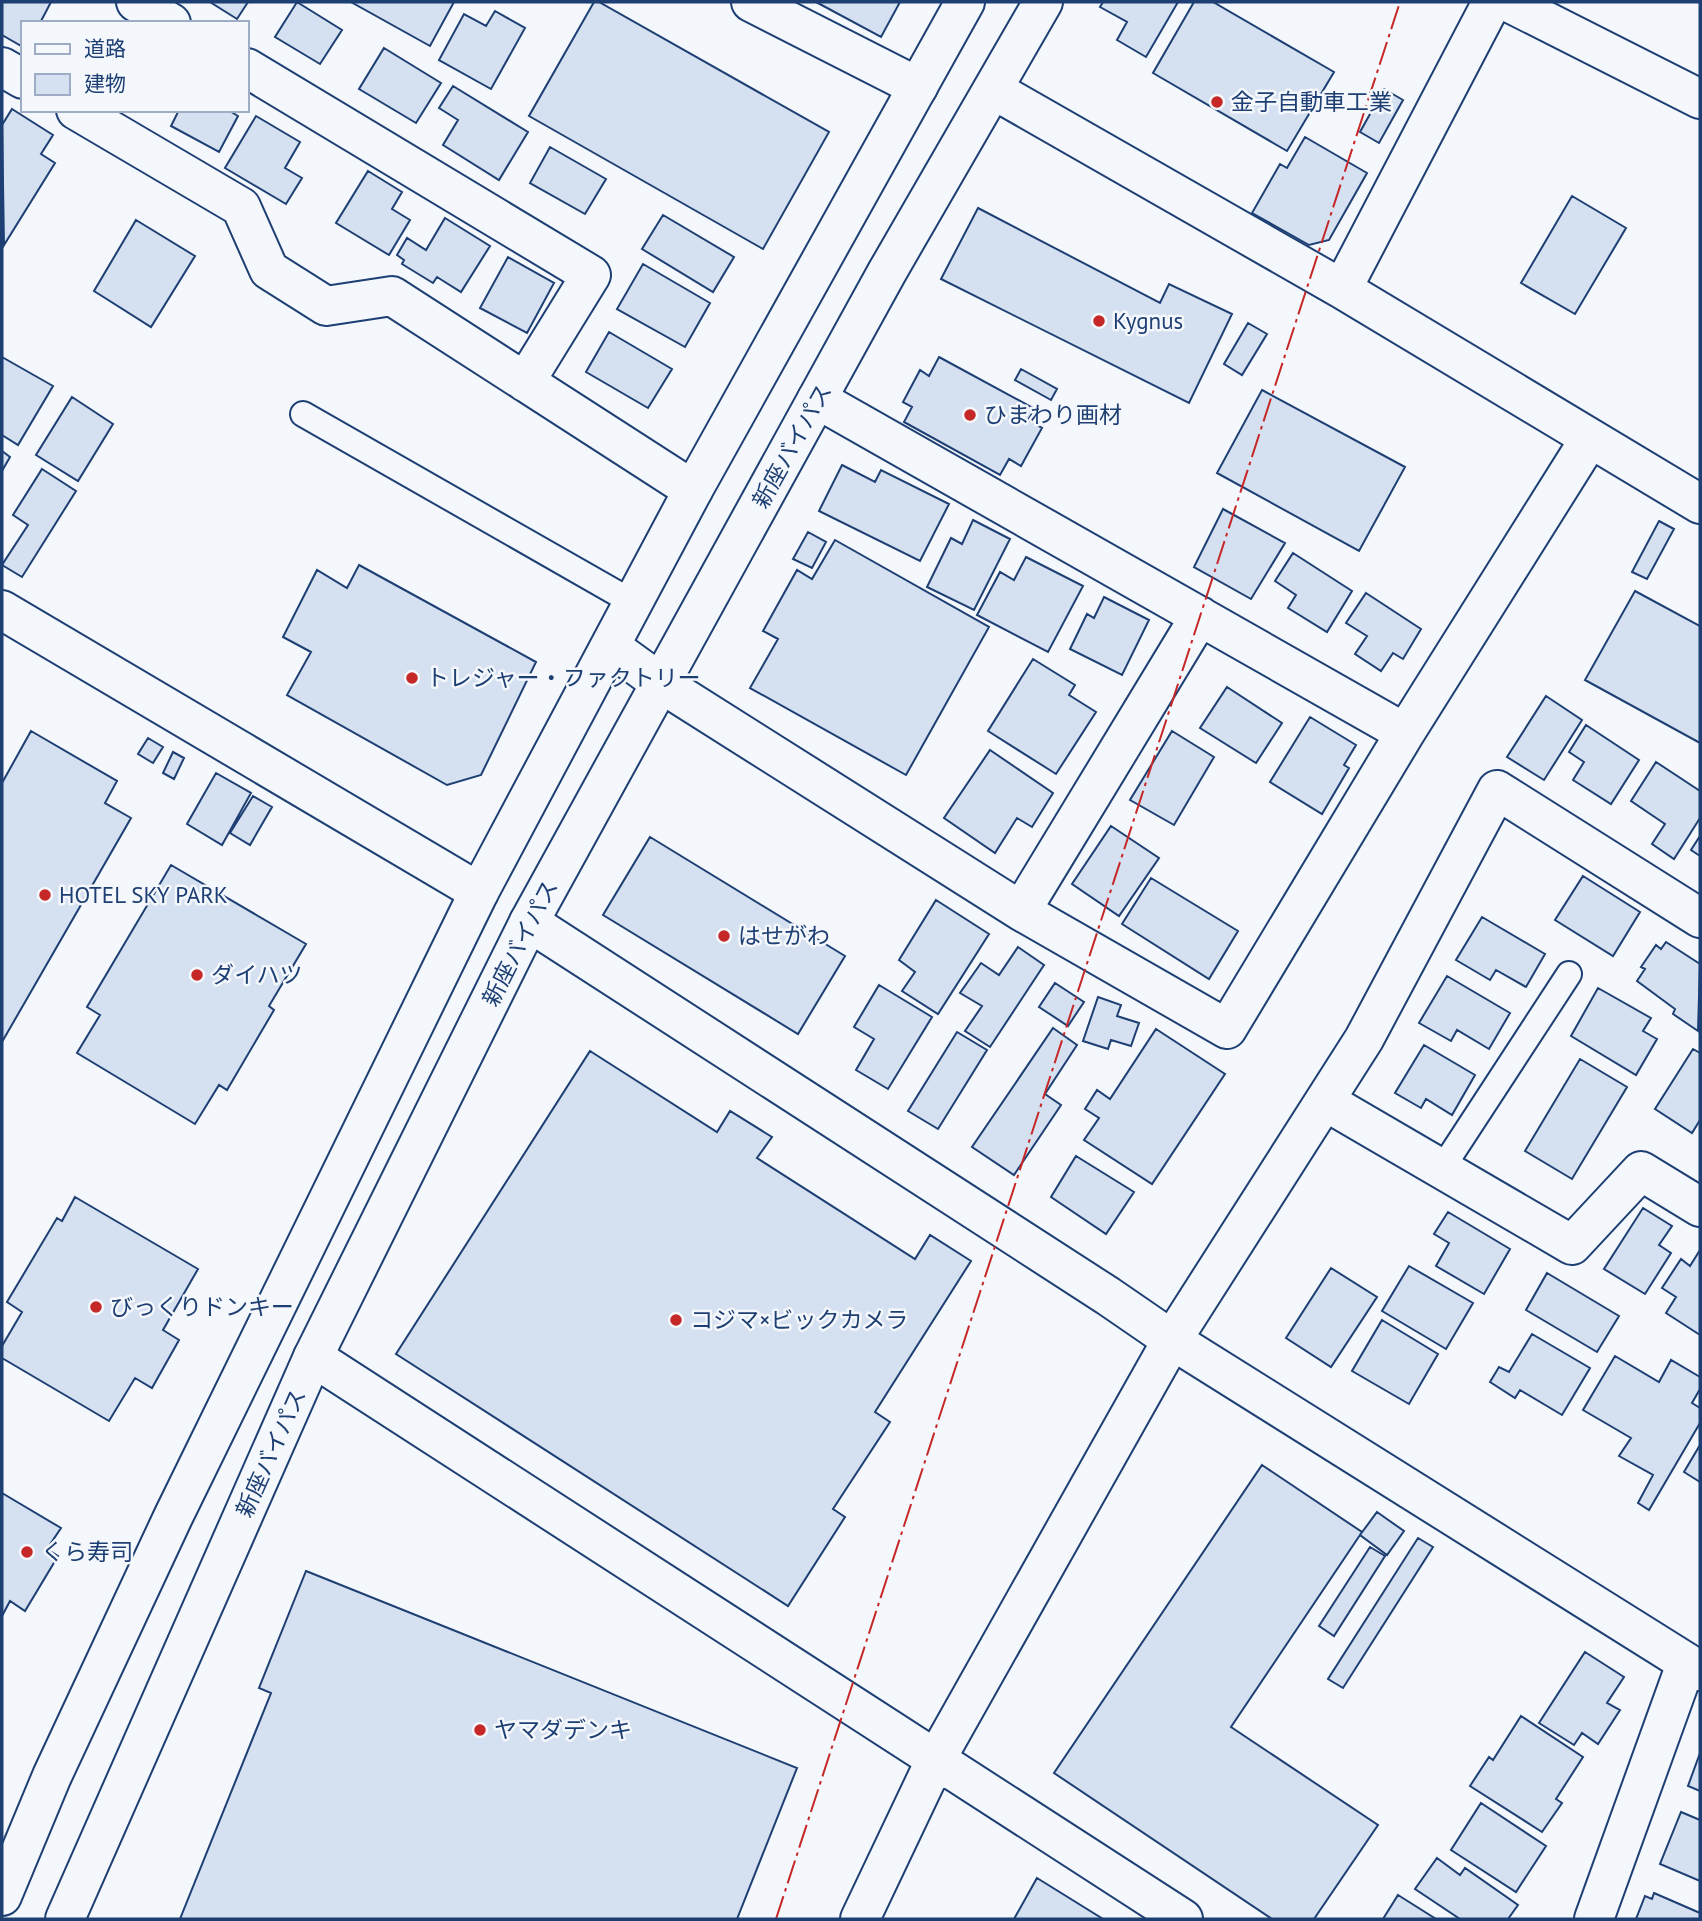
<svg xmlns="http://www.w3.org/2000/svg" width="1702" height="1921" font-family="'PT Sans','Noto Sans JP',sans-serif">
<style>
.building{fill:#d5e0f0;stroke:#1d3f73;stroke-width:2}
.lines{fill:none;stroke-linecap:round;stroke-linejoin:round}
.lane-casing{stroke:#1d3f73;stroke-width:28}
.street-casing{stroke:#1d3f73;stroke-width:42}
.highway-casing{stroke:#1d3f73;stroke-width:42}
.lane{stroke:#f4f7fb;stroke-width:24}
.street{stroke:#f4f7fb;stroke-width:38}
.highway{stroke:#f4f7fb;stroke-width:38}
.power{stroke:#c62828;stroke-width:2;stroke-dasharray:24 5 3.5 5;stroke-linecap:butt}
.poi-dot{fill:#c62828;stroke:#f4f7fb;stroke-width:2.5}
.labels{text-anchor:middle;stroke-width:5;stroke-linejoin:round;paint-order:stroke}
.poi-label{font-size:23px;fill:#1d3f73;stroke:#f4f7fb;text-anchor:start}
.street-label{font-size:23px;fill:#1d3f73;stroke:#f4f7fb}
</style>
<rect width="100%" height="100%" fill="#f4f7fb"/>
<path class="building" d="M 2,2 L 51,2 L 40,23 L 23,23 L 23,47 L 2,35 Z
M 210,2 L 248,2 L 237,19 Z
M 297,2 L 342,30 L 320,64 L 275,37 Z
M 351,2 L 454,2 L 430,46 Z
M 594,2 L 599,2 L 829,132 L 763,249 L 529,116 Z
M 816,2 L 900,2 L 881,37 Z
M 1103,2 L 1178,2 L 1146,57 L 1117,40 L 1127,22 L 1100,7 Z
M 1194,2 L 1213,2 L 1334,72 L 1287,151 L 1153,73 Z
M 495,11 L 525,28 L 491,89 L 439,60 L 464,14 L 486,26 Z
M 384,48 L 441,83 L 416,123 L 359,89 Z
M 453,86 L 528,132 L 499,180 L 443,145 L 458,120 L 439,108 Z
M 1384,89 L 1403,100 L 1379,143 L 1360,132 Z
M 12,109 L 53,135 L 41,154 L 55,163 L 4,245 L 2,125 Z
M 179,110 L 235,110 L 233,113 L 238,116 L 219,152 L 171,126 Z
M 256,116 L 300,142 L 285,168 L 302,178 L 286,204 L 225,168 Z
M 1305,137 L 1367,173 L 1329,240 L 1309,245 L 1252,213 L 1280,164 L 1287,168 Z
M 550,147 L 606,179 L 585,214 L 530,183 Z
M 368,171 L 402,192 L 392,209 L 410,220 L 389,255 L 336,223 Z
M 1572,196 L 1626,228 L 1575,314 L 1521,283 Z
M 978,208 L 1160,303 L 1169,284 L 1232,314 L 1189,403 L 941,279 Z
M 663,215 L 734,257 L 713,292 L 642,249 Z
M 445,218 L 490,246 L 461,292 L 437,277 L 433,283 L 402,264 L 404,260 L 397,255 L 407,238 L 426,250 Z
M 136,220 L 195,256 L 151,327 L 94,291 Z
M 508,257 L 554,283 L 527,333 L 480,308 Z
M 643,264 L 710,303 L 685,347 L 617,309 Z
M 1248,323 L 1267,334 L 1242,375 L 1224,364 Z
M 609,332 L 672,369 L 648,408 L 586,372 Z
M 2,357 L 53,386 L 18,445 L 2,435 Z
M 939,357 L 1035,409 L 1028,420 L 1042,428 L 1021,466 L 1009,459 L 1000,475 L 904,422 L 912,407 L 903,402 L 920,370 L 929,376 Z
M 1021,369 L 1057,389 L 1051,400 L 1015,380 Z
M 1262,390 L 1405,467 L 1359,551 L 1217,473 Z
M 72,397 L 113,424 L 78,481 L 36,455 Z
M 2,451 L 10,457 L 2,471 Z
M 842,465 L 875,482 L 881,470 L 949,504 L 920,561 L 819,511 Z
M 42,469 L 76,491 L 22,577 L 2,565 L 28,525 L 13,515 Z
M 1223,509 L 1285,543 L 1251,599 L 1194,567 Z
M 973,520 L 1010,539 L 974,610 L 927,587 L 951,538 L 962,544 Z
M 1659,521 L 1674,529 L 1647,579 L 1632,572 Z
M 808,532 L 826,542 L 812,568 L 793,559 Z
M 835,540 L 989,627 L 906,775 L 750,688 L 778,639 L 763,631 L 797,570 L 812,579 Z
M 1293,553 L 1352,591 L 1327,632 L 1288,608 L 1296,595 L 1275,581 Z
M 1026,557 L 1083,586 L 1048,652 L 977,615 L 1000,572 L 1014,580 Z
M 359,565 L 536,662 L 481,775 L 447,785 L 287,695 L 311,652 L 283,637 L 317,570 L 347,588 Z
M 1635,591 L 1700,626 L 1700,743 L 1585,680 Z
M 1366,593 L 1421,629 L 1403,659 L 1393,653 L 1381,671 L 1355,654 L 1367,636 L 1346,623 Z
M 1104,597 L 1149,620 L 1122,675 L 1070,649 L 1087,614 L 1094,618 Z
M 1033,659 L 1075,685 L 1069,695 L 1096,712 L 1056,774 L 988,731 Z
M 1227,687 L 1282,723 L 1256,763 L 1200,728 Z
M 1546,696 L 1582,720 L 1544,780 L 1507,757 Z
M 1310,717 L 1356,745 L 1344,765 L 1349,768 L 1322,814 L 1270,782 Z
M 1586,725 L 1639,760 L 1611,804 L 1573,780 L 1584,762 L 1569,752 Z
M 31,731 L 117,781 L 105,803 L 131,818 L 2,1042 L 2,783 Z
M 1172,731 L 1214,757 L 1174,825 L 1130,800 Z
M 148,738 L 163,747 L 153,763 L 138,754 Z
M 990,750 L 1053,793 L 1032,827 L 1017,818 L 995,853 L 944,818 Z
M 173,752 L 184,758 L 174,779 L 163,773 Z
M 1656,762 L 1700,791 L 1700,818 L 1674,859 L 1652,844 L 1665,824 L 1631,801 Z
M 216,773 L 251,793 L 222,845 L 187,824 Z
M 253,796 L 272,807 L 250,845 L 230,833 Z
M 1111,826 L 1159,858 L 1119,916 L 1072,884 Z
M 1700,836 L 1700,856 L 1691,850 Z
M 650,837 L 845,956 L 798,1034 L 603,915 Z
M 171,865 L 306,944 L 269,1006 L 274,1010 L 227,1090 L 219,1085 L 195,1124 L 77,1053 L 100,1015 L 87,1007 Z
M 1583,876 L 1640,912 L 1613,956 L 1555,920 Z
M 1151,878 L 1238,931 L 1209,979 L 1122,924 Z
M 936,900 L 989,934 L 938,1014 L 902,991 L 915,972 L 899,960 Z
M 1482,917 L 1545,954 L 1526,987 L 1496,970 L 1490,980 L 1456,960 Z
M 1666,942 L 1700,964 L 1698,1031 L 1673,1014 L 1675,1009 L 1637,981 L 1645,969 L 1641,967 L 1656,945 L 1661,949 Z
M 1018,947 L 1044,965 L 990,1047 L 965,1031 L 982,1006 L 960,993 L 981,963 L 999,975 Z
M 1447,976 L 1510,1013 L 1489,1049 L 1457,1030 L 1451,1041 L 1419,1023 Z
M 1055,983 L 1084,1002 L 1068,1026 L 1039,1007 Z
M 879,985 L 932,1017 L 888,1089 L 856,1070 L 874,1039 L 854,1027 Z
M 1598,988 L 1651,1018 L 1643,1031 L 1657,1039 L 1636,1075 L 1571,1036 Z
M 1098,997 L 1121,1005 L 1117,1016 L 1139,1023 L 1131,1046 L 1111,1040 L 1108,1049 L 1083,1041 Z
M 1053,1028 L 1077,1045 L 1045,1094 L 1061,1105 L 1014,1175 L 972,1147 Z
M 1156,1029 L 1225,1074 L 1152,1184 L 1084,1140 L 1099,1118 L 1085,1109 L 1097,1090 L 1110,1099 Z
M 957,1032 L 987,1050 L 938,1129 L 908,1111 Z
M 1424,1045 L 1475,1075 L 1452,1115 L 1426,1099 L 1421,1108 L 1395,1093 Z
M 1693,1049 L 1700,1053 L 1700,1120 L 1692,1133 L 1655,1109 Z
M 590,1051 L 717,1132 L 730,1111 L 772,1137 L 757,1158 L 915,1259 L 930,1235 L 971,1261 L 875,1412 L 890,1422 L 833,1509 L 845,1517 L 788,1606 L 396,1354 Z
M 1580,1059 L 1627,1087 L 1572,1179 L 1525,1151 Z
M 1076,1156 L 1134,1192 L 1106,1234 L 1051,1197 Z
M 75,1197 L 198,1269 L 163,1330 L 179,1340 L 152,1388 L 135,1378 L 109,1421 L 2,1358 L 2,1346 L 22,1312 L 7,1302 L 57,1218 L 62,1221 Z
M 1643,1208 L 1672,1226 L 1659,1245 L 1671,1253 L 1645,1294 L 1604,1269 Z
M 1448,1212 L 1510,1249 L 1484,1294 L 1436,1266 L 1449,1243 L 1434,1234 Z
M 1700,1250 L 1700,1335 L 1666,1313 L 1676,1297 L 1662,1288 L 1681,1259 L 1690,1266 Z
M 1409,1266 L 1473,1303 L 1446,1349 L 1382,1311 Z
M 1331,1268 L 1377,1297 L 1331,1367 L 1286,1338 Z
M 1547,1273 L 1619,1316 L 1597,1352 L 1526,1310 Z
M 1382,1320 L 1438,1354 L 1409,1404 L 1352,1371 Z
M 1532,1334 L 1590,1368 L 1562,1415 L 1520,1390 L 1515,1398 L 1490,1382 L 1499,1367 L 1509,1372 Z
M 1615,1356 L 1659,1382 L 1671,1360 L 1700,1377 L 1700,1389 L 1692,1403 L 1700,1408 L 1700,1423 L 1649,1510 L 1638,1503 L 1653,1475 L 1619,1456 L 1631,1438 L 1583,1410 Z
M 1700,1445 L 1700,1482 L 1684,1472 Z
M 1262,1465 L 1362,1532 L 1231,1727 L 1378,1825 L 1314,1919 L 1272,1919 L 1054,1773 Z
M 2,1493 L 61,1528 L 47,1549 L 58,1556 L 25,1611 L 10,1601 L 2,1616 Z
M 1377,1512 L 1404,1531 L 1387,1555 L 1360,1535 Z
M 1418,1538 L 1433,1547 L 1343,1688 L 1328,1679 Z
M 1370,1547 L 1385,1556 L 1334,1636 L 1319,1626 Z
M 306,1571 L 797,1768 L 737,1919 L 180,1919 L 271,1693 L 259,1688 Z
M 1585,1652 L 1624,1677 L 1607,1703 L 1620,1710 L 1598,1744 L 1582,1733 L 1574,1745 L 1539,1723 Z
M 1521,1716 L 1583,1757 L 1556,1799 L 1562,1803 L 1542,1832 L 1470,1786 L 1489,1757 L 1493,1760 Z
M 1700,1753 L 1700,1791 L 1688,1786 Z
M 1481,1803 L 1546,1846 L 1516,1892 L 1451,1850 Z
M 1681,1812 L 1700,1820 L 1700,1881 L 1660,1864 Z
M 1437,1858 L 1460,1875 L 1465,1868 L 1518,1905 L 1508,1919 L 1460,1919 L 1415,1889 Z
M 1037,1878 L 1103,1919 L 1014,1919 Z
M 1654,1893 L 1700,1913 L 1700,1919 L 1636,1919 L 1645,1896 L 1652,1899 Z
M 1398,1895 L 1436,1919 L 1383,1919 Z"/>
<g class="lines">
<g class="lane-casing">
<path id="lane" d="M 303,414 L 634,603
M 1441,1170 L 1569,974"/>
</g>
<g class="street-casing">
<path id="street" d="M 136,2 L 171,23
M 751,2 L 918,87
M 1508,2 L 1700,99
M 2,67 L 23,79
M 247,68 L 591,275 L 525,382
M 994,90 L 1342,289 L 1700,504
M 76,110 L 241,207 L 269,270 L 326,306 L 392,296 L 693,490
M 1342,289 L 1492,2
M 817,399 L 1405,733
M 2,610 L 479,892
M 611,647 L 662,684 L 1021,911 L 1227,1029 L 1405,733 L 1589,440
M 1021,911 L 1200,616
M 529,922 L 1108,1296 L 1172,1340 L 1700,1671
M 1325,1101 L 1572,1245 L 1641,1171 L 1700,1207
M 313,1357 L 1183,1919
M 860,1919 L 935,1761 L 1172,1340 L 1364,1039 L 1497,790 L 1700,918
M 1594,1919 L 1686,1664"/>
</g>
<g class="highway-casing">
<path id="highway" d="M 2,1896 L 52,1776 L 173,1517 L 479,892 L 693,490 L 965,2
M 65,1919 L 313,1357 L 529,922 L 887,272 L 1043,2"/>
</g>
<use href="#lane" class="lane"/>
<use href="#street" class="street"/>
<use href="#highway" class="highway"/>
<path class="power" d="M 776,1919 L 1400,2"/>
</g>
<g class="poi-dot">
<circle cx="1217" cy="102" r="7"/>
<circle cx="1099" cy="321" r="7"/>
<circle cx="970" cy="415" r="7"/>
<circle cx="412" cy="678" r="7"/>
<circle cx="45" cy="895" r="7"/>
<circle cx="724" cy="936" r="7"/>
<circle cx="197" cy="975" r="7"/>
<circle cx="96" cy="1307" r="7"/>
<circle cx="676" cy="1320" r="7"/>
<circle cx="27" cy="1552" r="7"/>
<circle cx="480" cy="1730" r="7"/>
</g>
<g class="labels">
<g class="poi-label">
<text x="1231" y="110">金子自動車工業</text>
<text x="1113" y="329">Kygnus</text>
<text x="984" y="423">ひまわり画材</text>
<text x="426" y="686">トレジャー・ファクトリー</text>
<text x="59" y="903">HOTEL SKY PARK</text>
<text x="738" y="944">はせがわ</text>
<text x="211" y="983">ダイハツ</text>
<text x="110" y="1315">びっくりドンキー</text>
<text x="690" y="1328">コジマ×ビックカメラ</text>
<text x="41" y="1560">くら寿司</text>
<text x="494" y="1738">ヤマダデンキ</text>
</g>
<g class="street-label">
<text transform="translate(792 446) rotate(-61)" y="8">新座バイパス</text>
<text transform="translate(520 943) rotate(-63)" y="8">新座バイパス</text>
<text transform="translate(271 1453) rotate(-66)" y="8">新座バイパス</text>
</g>
</g>
<rect width="1702" height="1921" fill="none" stroke="#1d3f73" stroke-width="7"/>
<rect x="21" y="21" width="228" height="91" fill="#f4f7fb" stroke="#9eadc5" stroke-width="2"/>
<rect x="35" y="44" width="35" height="10" fill="#f4f7fb" stroke="#9eadc5" stroke-width="2"/>
<text x="84" y="56" font-size="21" fill="#1d3f73">道路</text>
<rect x="35" y="74" width="35" height="21" fill="#d5e0f0" stroke="#9eadc5" stroke-width="2"/>
<text x="84" y="91" font-size="21" fill="#1d3f73">建物</text>
</svg>
